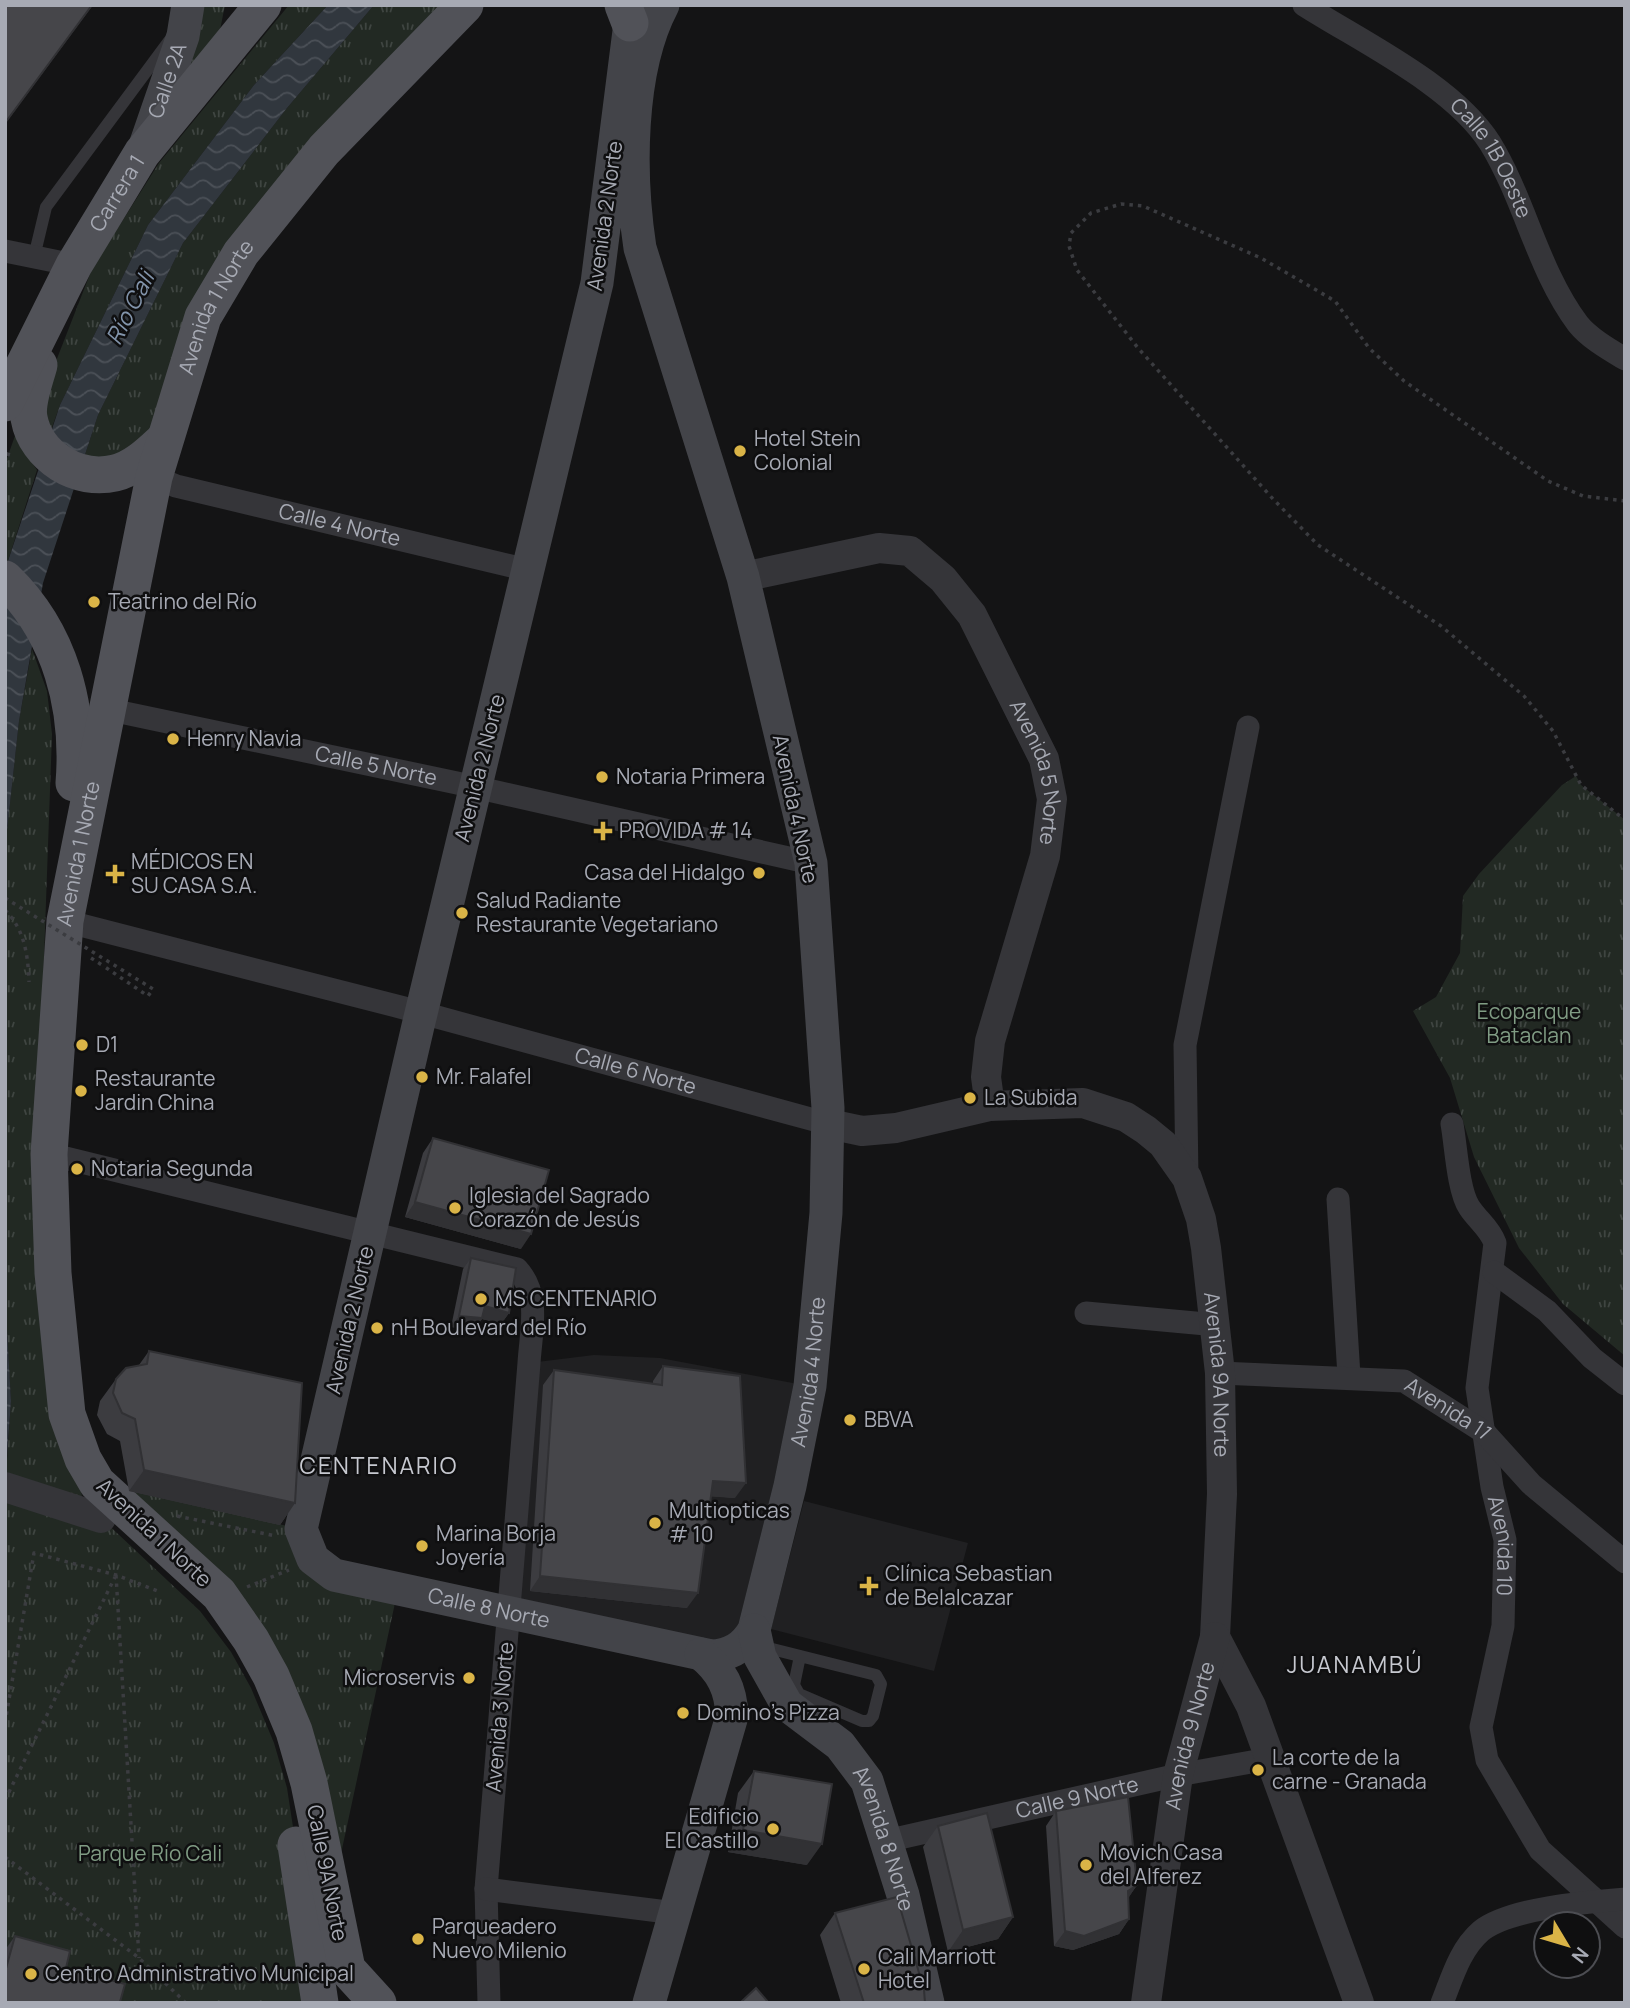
<svg xmlns="http://www.w3.org/2000/svg" width="1630" height="2008" font-family="Manrope,sans-serif">
<style>
.built{fill:#202022}
.grass{fill:url(#grass-tufts)}
.water{fill:url(#water-waves)}
.lines{fill:none;stroke-linecap:round;stroke-linejoin:round}
.path{stroke:#3b3c40;stroke-width:3.5;stroke-dasharray:3.5 5;stroke-linecap:butt}
.service{stroke:#353539;stroke-width:12}
.minor{stroke:#353539;stroke-width:23}
.tertiary{stroke:#353539;stroke-width:30}
.secondary{stroke:#434449;stroke-width:33}
.primary{stroke:#515258;stroke-width:37}
.path-bridge{stroke:#3b3c40;stroke-width:3.5;stroke-dasharray:3.5 5;stroke-linecap:butt}
.wall{fill:#3c3c40}
.shaded-wall{fill:#313134}
.building{fill:#46464a;stroke:#313134;stroke-width:2}
.poi-dot{fill:#dab447;stroke:#0f0f10;stroke-width:2.5}
.labels{text-anchor:middle;stroke-width:5;stroke-linejoin:round;paint-order:stroke}
.street-label{font-size:21px;fill:#a7aab4;stroke:#0f0f10}
.poi-label{font-size:21px;fill:#a7aab4;stroke:#0f0f10;text-anchor:start}
.park-label{font-size:21px;fill:#809c84;stroke:#0f0f10}
.water-label{font-size:23px;font-style:italic;fill:#8294ab;stroke:#0f0f10}
.neighbourhood-label{font-size:23px;letter-spacing:2px;fill:#c7c9d0;stroke:#0f0f10}
</style>
<defs>
<pattern id="grass-tufts" width="24" height="20" patternUnits="userSpaceOnUse" patternTransform="scale(1.75)"><rect width="24" height="20" fill="#222923"/><path d="M3 7l-1-3M5 7V3M7 7l1-3M15 17l-1-3M17 17v-4M19 17l1-3" fill="none" stroke="#3f4541"/></pattern>
<pattern id="water-waves" width="16" height="10" patternUnits="userSpaceOnUse" patternTransform="scale(1.75)"><rect width="16" height="10" fill="#31373e"/><path d="M0 5q4-4 8 0t8 0" fill="none" stroke="#4c5158"/></pattern>
</defs>
<rect width="100%" height="100%" fill="#141415"/>
<path class="built" d="M 594,1355 L 660,1358 L 798,1384 L 741,1646 L 509,1598 L 529,1363 Z
M 804,1501 L 968,1543 L 934,1671 L 771,1629 Z"/>
<path class="grass" d="M 200,5 L 225,5 L 218,40 L 178,88 Z
M 289,5 L 328,5 L 254,85 L 148,225 L 60,405 L 51,430 L 42,397 L 92,269 L 159,163 Z
M 374,5 L 441,5 L 312,141 L 147,440 L 127,455 L 83,461 L 98,415 L 183,243 L 287,108 Z
M 16,433 L 24,451 L 37,470 L 5,570 L 5,464 Z
M 32,649 L 47,691 L 52,734 L 37,1152 L 82,1497 L 6,1475 L 11,1401 L 5,1294 L 5,849 L 19,721 Z
M 1576,776 L 1581,785 L 1625,820 L 1625,1356 L 1563,1304 L 1519,1248 L 1474,1157 L 1450,1078 L 1413,1011 L 1436,997 L 1460,953 L 1463,896 L 1479,874 L 1562,785 Z
M 5,1488 L 101,1518 L 200,1611 L 231,1652 L 251,1688 L 274,1743 L 287,1788 L 320,2003 L 114,2003 L 5,1951 Z
M 129,1491 L 301,1529 L 395,1603 L 331,1900 L 294,1731 Z"/>
<path class="water" d="M 328,5 L 374,5 L 287,108 L 183,243 L 98,415 L 43,583 L 19,721 L 5,849 L 5,570 L 60,405 L 148,225 L 254,85 Z
M 5,1294 L 11,1401 L 5,1483 Z"/>
<g class="lines">
<path class="path" d="M 5,464 L 10,449
M 1625,501 L 1583,496 L 1548,481 L 1404,381 L 1369,348 L 1335,301 L 1261,258 L 1143,206 L 1121,204 L 1091,213 L 1071,233 L 1069,246 L 1077,270 L 1138,348 L 1273,499 L 1318,545 L 1441,626 L 1524,696 L 1553,731 L 1581,785 L 1625,820
M 5,910 C 25,930 28,956 29,982
M 91,958 L 105,967
M 177,1516 L 276,1536
M 116,1575 L 139,1958
M 247,1587 L 289,1570
M 5,1723 L 34,1553 L 116,1575 L 160,1592
M 5,1800 L 115,1577
M 5,1857 L 139,1958 L 186,2003"/>
<path class="service" d="M 34,257 L 46,207 L 169,41
M 760,1646 L 876,1675 L 881,1684 L 873,1716 L 869,1721 L 862,1721 L 799,1694 L 794,1685 L 800,1656"/>
<g class="minor">
<path id="s1" d="M 1304,5 C 1362,42 1453,85 1490,143 C 1525,200 1538,271 1578,324 C 1589,338 1610,350 1625,359"/>
<path d="M 5,251 L 74,265"/>
<path id="s2" d="M 154,477 L 176,486 L 528,570"/>
<path id="s3" d="M 106,709 L 457,783 L 811,863"/>
<path id="s4" d="M 65,921 L 404,1008 L 829,1124"/>
<path id="s5" d="M 1452,1124 C 1456,1146 1458,1190 1469,1207 C 1478,1221 1489,1227 1495,1243 L 1477,1388 L 1492,1487 L 1505,1540 L 1503,1626 L 1481,1727 L 1487,1760 L 1540,1850 L 1625,1927"/>
<path d="M 49,1154 L 517,1269 C 541,1295 531,1330 529,1363 L 486,1889 L 489,2003"/>
<path d="M 1187,1178 L 1185,1045 L 1248,727"/>
<path d="M 1338,1199 L 1349,1376"/>
<path d="M 1494,1272 L 1547,1311 L 1592,1358 L 1625,1384"/>
<path d="M 1086,1313 L 1217,1325"/>
<path id="s6" d="M 1220,1373 L 1404,1381 L 1484,1432 L 1531,1484 L 1625,1562"/>
<path id="s7" d="M 886,1841 L 1178,1775 L 1268,1759"/>
<path d="M 486,1889 L 675,1913"/>
<path d="M 1442,2003 C 1452,1978 1460,1949 1481,1931 C 1510,1908 1588,1902 1625,1899"/>
</g>
<g class="tertiary">
<path id="s8" d="M 743,577 L 879,548 L 910,551 L 943,579 L 972,615 L 1044,759 L 1052,799 L 1045,856 L 990,1041 L 986,1077 L 990,1106"/>
<path id="s9" d="M 829,1124 L 862,1131 L 896,1128 L 990,1106 L 1083,1103 L 1126,1117 L 1146,1130 L 1163,1144 L 1187,1178 L 1201,1219 L 1206,1248 L 1220,1373 L 1222,1494 L 1215,1637 L 1251,1706 L 1359,2003"/>
<path d="M 5,1487 L 101,1518"/>
<path id="s10" d="M 1146,2003 L 1178,1775 L 1215,1637"/>
</g>
<g class="secondary">
<path id="s11" d="M 639,5 L 630,23 L 597,283 L 418,1026 L 301,1529 L 313,1559 L 334,1575 L 711,1656 C 731,1655 744,1647 754,1630 L 790,1486 L 810,1386 L 826,1213 L 828,1108 L 811,863 L 743,577 L 640,248 C 629,176 628,71 663,5"/>
<path id="s12" d="M 146,143 L 183,36 L 188,5"/>
<path id="s13" d="M 754,1630 L 760,1657 L 787,1705 L 840,1745 L 867,1781 L 903,1895 L 928,2003"/>
<path d="M 649,2003 L 732,1716 C 731,1689 722,1671 701,1654"/>
</g>
<g class="primary">
<path d="M 623,5 L 630,23"/>
<path d="M 39,365 C 35,380 26,403 29,418 C 36,457 78,482 115,473 C 135,468 150,453 164,440"/>
<path id="s14" d="M 5,403 L 74,265 L 142,153 L 263,5"/>
<path d="M 5,579 C 61,633 80,708 74,783"/>
<path d="M 296,1845 L 320,2003"/>
<path id="s15" d="M 378,2003 L 347,1969 L 309,1783 L 294,1731 L 271,1676 L 251,1640 L 219,1594 L 97,1483 L 83,1459 L 67,1414 L 53,1273 L 49,1154 L 65,921 L 154,477 L 203,317 L 241,253 L 324,150 L 465,5"/>
</g>
<path class="path-bridge" d="M 5,898 L 153,989 L 148,996 L 105,967"/>
</g>
<path class="wall" d="M 433,1138 L 521,1249 L 405,1217 L 423,1153 Z
M 471,1258 L 509,1313 L 501,1324 L 482,1319 L 474,1330 L 451,1327 L 463,1269 Z
M 149,1351 L 295,1503 L 280,1525 L 129,1491 L 120,1441 L 107,1434 L 97,1415 L 100,1401 L 116,1379 L 139,1365 Z
M 663,1366 L 735,1498 L 711,1496 L 687,1608 L 530,1591 L 543,1385 L 554,1370 L 653,1384 L 653,1381 Z
M 754,1771 L 807,1865 L 728,1852 L 738,1793 Z
M 1056,1811 L 1137,1885 L 1128,1898 L 1129,1919 L 1119,1934 L 1073,1950 L 1054,1946 L 1046,1826 Z
M 938,1826 L 1013,1917 L 998,1939 L 948,1952 L 923,1847 Z
M 835,1913 L 925,2003 L 841,2003 L 820,1935 Z
M 15,1936 L 66,1968 L 120,2002 L 5,2003 L 5,1950 Z"/>
<path class="shaded-wall" d="M 92,5 L 93,5 L 5,124 L 5,123 Z
M 415,1202 L 531,1234 L 521,1249 L 405,1217 Z
M 485,1306 L 509,1313 L 501,1324 L 482,1319 L 474,1330 L 451,1327 L 459,1316 Z
M 144,1470 L 295,1503 L 280,1525 L 129,1491 Z
M 713,1481 L 746,1483 L 735,1498 L 703,1496 Z
M 540,1576 L 698,1593 L 687,1608 L 530,1591 Z
M 743,1830 L 822,1844 L 807,1865 L 728,1852 Z
M 1137,1885 L 1127,1900 L 1128,1891 Z
M 1013,1917 L 998,1939 L 948,1952 L 963,1930 Z
M 1129,1919 L 1119,1934 L 1073,1950 L 1054,1946 L 1065,1931 Z"/>
<path class="building" d="M 5,5 L 92,5 L 5,123 Z
M 433,1138 L 549,1170 L 531,1234 L 415,1202 Z
M 471,1258 L 516,1268 L 509,1313 L 485,1306 L 482,1318 L 459,1316 Z
M 149,1351 L 302,1383 L 295,1503 L 144,1470 L 135,1419 L 122,1413 L 113,1393 L 116,1379 L 126,1368 L 147,1364 Z
M 663,1366 L 740,1376 L 746,1483 L 713,1481 L 698,1593 L 540,1576 L 554,1370 L 662,1385 Z
M 754,1771 L 832,1784 L 822,1844 L 743,1830 Z
M 1128,1797 L 1137,1885 L 1128,1891 L 1129,1919 L 1084,1936 L 1065,1931 L 1056,1811 Z
M 987,1813 L 1013,1917 L 963,1930 L 938,1826 Z
M 897,1897 L 924,1990 L 925,2003 L 864,2003 L 835,1913 Z
M 15,1936 L 70,1951 L 66,1968 L 125,1984 L 120,2002 L 124,2003 L 5,2003 L 5,1972 Z
M 756,1988 L 769,2003 L 740,2003 Z"/>
<g class="poi-dot">
<circle cx="740" cy="451" r="7"/>
<circle cx="94" cy="602" r="7"/>
<circle cx="173" cy="739" r="7"/>
<circle cx="602" cy="777" r="7"/>
<path d="M599.5 820.5h7v7h7v7h-7v7h-7v-7h-7v-7h7z"/>
<circle cx="759" cy="873" r="7"/>
<path d="M111.5 863.5h7v7h7v7h-7v7h-7v-7h-7v-7h7z"/>
<circle cx="462" cy="913" r="7"/>
<circle cx="82" cy="1045" r="7"/>
<circle cx="422" cy="1077" r="7"/>
<circle cx="81" cy="1091" r="7"/>
<circle cx="970" cy="1098" r="7"/>
<circle cx="77" cy="1169" r="7"/>
<circle cx="455" cy="1208" r="7"/>
<circle cx="481" cy="1299" r="7"/>
<circle cx="377" cy="1328" r="7"/>
<circle cx="850" cy="1420" r="7"/>
<circle cx="655" cy="1523" r="7"/>
<circle cx="422" cy="1546" r="7"/>
<path d="M865.5 1575.5h7v7h7v7h-7v7h-7v-7h-7v-7h7z"/>
<circle cx="469" cy="1678" r="7"/>
<circle cx="683" cy="1713" r="7"/>
<circle cx="1258" cy="1770" r="7"/>
<circle cx="773" cy="1829" r="7"/>
<circle cx="1086" cy="1865" r="7"/>
<circle cx="418" cy="1939" r="7"/>
<circle cx="864" cy="1969" r="7"/>
<circle cx="31" cy="1974" r="7"/>
</g>
<g class="labels">
<g class="street-label">
<text dy="7" stroke="none"><textPath href="#s12" startOffset="66">Calle 2A</textPath></text>
<text dy="7" stroke="none"><textPath href="#s1" startOffset="247">Calle 1B Oeste</textPath></text>
<text dy="7" stroke="none"><textPath href="#s14" startOffset="238">Carrera 1</textPath></text>
<text transform="translate(605 216) rotate(-82)" y="7">Avenida 2 Norte</text>
<text dy="7" stroke="none"><textPath href="#s15" startOffset="1816">Avenida 1 Norte</textPath></text>
<text dy="7" stroke="none"><textPath href="#s2" startOffset="192">Calle 4 Norte</textPath></text>
<text dy="7" stroke="none"><textPath href="#s3" startOffset="276">Calle 5 Norte</textPath></text>
<text transform="translate(480 768) rotate(-76)" y="7">Avenida 2 Norte</text>
<text dy="7" stroke="none"><textPath href="#s8" startOffset="432">Avenida 5 Norte</textPath></text>
<text transform="translate(795 809) rotate(78)" y="7">Avenida 4 Norte</text>
<text dy="7" stroke="none"><textPath href="#s15" startOffset="1250">Avenida 1 Norte</textPath></text>
<text dy="7" stroke="none"><textPath href="#s4" startOffset="590">Calle 6 Norte</textPath></text>
<text transform="translate(350 1320) rotate(-77)" y="7">Avenida 2 Norte</text>
<text dy="7" stroke="none"><textPath href="#s11" startOffset="2324">Avenida 4 Norte</textPath></text>
<text dy="7" stroke="none"><textPath href="#s9" startOffset="590">Avenida 9A Norte</textPath></text>
<text dy="7" stroke="none"><textPath href="#s6" startOffset="236">Avenida 11</textPath></text>
<text transform="translate(154 1533) rotate(43)" y="7">Avenida 1 Norte</text>
<text dy="7" stroke="none"><textPath href="#s5" startOffset="436">Avenida 10</textPath></text>
<text dy="7" stroke="none"><textPath href="#s11" startOffset="1780">Calle 8 Norte</textPath></text>
<text transform="translate(500 1717) rotate(-85)" y="7">Avenida 3 Norte</text>
<text dy="7" stroke="none"><textPath href="#s10" startOffset="271">Avenida 9 Norte</textPath></text>
<text dy="7" stroke="none"><textPath href="#s7" startOffset="196">Calle 9 Norte</textPath></text>
<text dy="7" stroke="none"><textPath href="#s13" startOffset="254">Avenida 8 Norte</textPath></text>
<text transform="translate(327 1873) rotate(79)" y="7">Calle 9A Norte</text>
</g>
<g class="poi-label">
<text x="754" y="446">Hotel Stein<tspan x="754" dy="24">Colonial</tspan></text>
<text x="108" y="609">Teatrino del Río</text>
<text x="187" y="746">Henry Navia</text>
<text x="616" y="784">Notaria Primera</text>
<text x="619" y="838">PROVIDA # 14</text>
<text x="131" y="869">MÉDICOS EN<tspan x="131" dy="24">SU CASA S.A.</tspan></text>
<text x="745" y="880" text-anchor="end">Casa del Hidalgo</text>
<text x="476" y="908">Salud Radiante<tspan x="476" dy="24">Restaurante Vegetariano</tspan></text>
<text x="96" y="1052">D1</text>
<text x="436" y="1084">Mr. Falafel</text>
<text x="95" y="1086">Restaurante<tspan x="95" dy="24">Jardin China</tspan></text>
<text x="984" y="1105">La Subida</text>
<text x="91" y="1176">Notaria Segunda</text>
<text x="469" y="1203">Iglesia del Sagrado<tspan x="469" dy="24">Corazón de Jesús</tspan></text>
<text x="495" y="1306">MS CENTENARIO</text>
<text x="391" y="1335">nH Boulevard del Río</text>
<text x="864" y="1427">BBVA</text>
<text x="669" y="1518">Multiopticas<tspan x="669" dy="24"># 10</tspan></text>
<text x="436" y="1541">Marina Borja<tspan x="436" dy="24">Joyería</tspan></text>
<text x="885" y="1581">Clínica Sebastian<tspan x="885" dy="24">de Belalcazar</tspan></text>
<text x="455" y="1685" text-anchor="end">Microservis</text>
<text x="697" y="1720">Domino's Pizza</text>
<text x="1272" y="1765">La corte de la<tspan x="1272" dy="24">carne - Granada</tspan></text>
<text x="759" y="1824" text-anchor="end">Edificio<tspan x="759" dy="24">El Castillo</tspan></text>
<text x="1100" y="1860">Movich Casa<tspan x="1100" dy="24">del Alferez</tspan></text>
<text x="432" y="1934">Parqueadero<tspan x="432" dy="24">Nuevo Milenio</tspan></text>
<text x="878" y="1964">Cali Marriott<tspan x="878" dy="24">Hotel</tspan></text>
<text x="45" y="1981">Centro Administrativo Municipal</text>
</g>
<g class="park-label">
<text x="1529" y="1019">Ecoparque<tspan x="1529" dy="24">Bataclan</tspan></text>
<text x="150" y="1861">Parque Río Cali</text>
</g>
<g class="water-label">
<text transform="translate(130 308) rotate(-63)" y="8">Río Cali</text>
</g>
<g class="neighbourhood-label">
<text x="379" y="1474">CENTENARIO</text>
<text x="1355" y="1673">JUANAMBÚ</text>
</g>
</g>
<rect width="1630" height="2008" fill="none" stroke="#a7aab4" stroke-width="14"/>
<g transform="translate(1567 1945) rotate(128)"><circle r="33" fill="#0f0f10" stroke="#4c4d52" stroke-width="2"/>
<path d="M0-5L12 26L0 18L-12 26Z" fill="#dab447"/>
<text y="-10" font-size="19" font-weight="bold" text-anchor="middle" fill="#a7aab4">N</text>
</g>
</svg>
